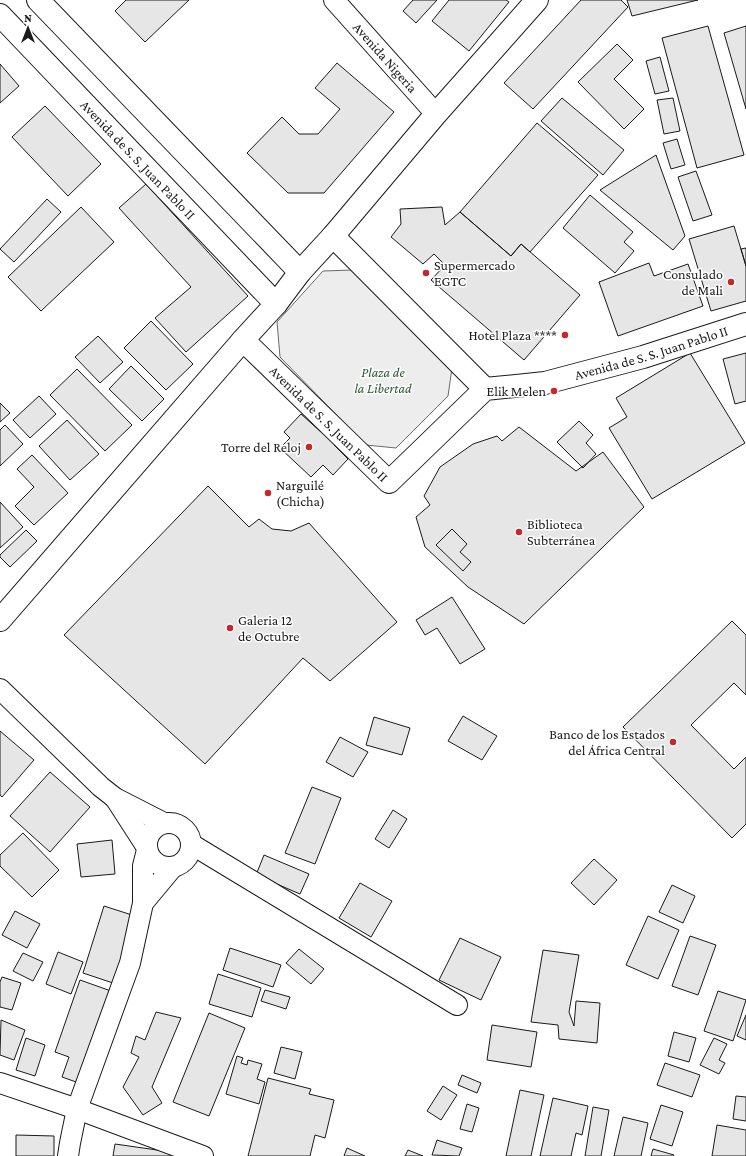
<svg xmlns="http://www.w3.org/2000/svg" width="746" height="1156" font-family="'Crimson Pro',serif">
<style>
.built{fill:#ededed;stroke:#6a6a6a}
.building{fill:#e6e6e6;stroke:#1a1a1a}
.lines{fill:none;stroke-linecap:round;stroke-linejoin:round}
.street-casing{stroke:#1a1a1a;stroke-width:22}
.secondary-casing{stroke:#1a1a1a;stroke-width:24}
.street{stroke:#fff;stroke-width:20}
.secondary{stroke:#fff;stroke-width:22}
.poi-dot{fill:#c62828;stroke:#fff;stroke-width:1.5}
.labels{text-anchor:middle;stroke-width:3;stroke-linejoin:round;paint-order:stroke}
.street-label{font-size:14px;fill:#1a1a1a;stroke:#fff}
.poi-label{font-size:14px;fill:#1a1a1a;stroke:#fff;text-anchor:end}
.park-label{font-size:14px;font-style:italic;fill:#2b5a34;stroke:#fff}
</style>
<rect width="100%" height="100%" fill="#fff"/>
<path class="built" d="M 353,270 L 452,368 L 448,396 L 396,448 L 366,445 L 280,357 L 277,322 L 323,271 Z"/>
<path class="building" d="M 126,0 L 189,0 L 145,42 L 115,11 Z
M 413,0 L 437,0 L 416,23 L 403,11 Z
M 449,0 L 506,0 L 509,2 L 469,51 L 432,21 Z
M 581,0 L 621,0 L 628,7 L 533,109 L 504,83 Z
M 627,0 L 698,0 L 632,16 Z
M 708,26 L 744,155 L 697,168 L 662,38 Z
M 746,26 L 746,109 L 724,33 Z
M 617,44 L 633,60 L 614,79 L 644,109 L 624,129 L 578,82 Z
M 660,57 L 669,91 L 655,94 L 646,61 Z
M 337,63 L 394,112 L 324,193 L 288,193 L 247,153 L 282,117 L 299,134 L 318,134 L 340,109 L 315,88 Z
M 0,64 L 19,86 L 0,103 Z
M 562,98 L 624,150 L 603,175 L 541,121 Z
M 673,98 L 680,131 L 664,134 L 657,100 Z
M 45,106 L 101,164 L 68,196 L 12,137 Z
M 537,123 L 598,175 L 530,252 L 521,244 L 511,256 L 460,212 Z
M 677,139 L 685,165 L 671,169 L 663,143 Z
M 656,155 L 685,236 L 673,250 L 600,190 Z
M 696,171 L 712,215 L 693,221 L 678,177 Z
M 146,184 L 248,296 L 186,352 L 155,318 L 191,287 L 119,208 Z
M 590,195 L 633,232 L 624,242 L 634,251 L 615,273 L 563,228 Z
M 47,199 L 61,212 L 14,262 L 0,249 Z
M 81,207 L 114,242 L 41,311 L 8,277 Z
M 442,207 L 445,225 L 460,212 L 511,256 L 521,244 L 580,295 L 524,360 L 431,280 L 445,265 L 434,254 L 423,264 L 391,237 L 401,224 L 400,209 Z
M 734,226 L 746,266 L 746,301 L 711,311 L 689,239 Z
M 746,248 L 746,266 L 741,249 Z
M 649,263 L 654,276 L 688,264 L 703,306 L 618,336 L 599,282 Z
M 151,321 L 193,364 L 166,390 L 124,348 Z
M 98,336 L 123,362 L 100,383 L 75,357 Z
M 690,353 L 745,443 L 652,499 L 609,428 L 627,417 L 616,398 Z
M 746,353 L 746,401 L 735,404 L 723,359 Z
M 131,366 L 164,399 L 142,421 L 109,389 Z
M 77,369 L 132,425 L 105,451 L 50,395 Z
M 39,396 L 56,414 L 30,438 L 13,420 Z
M 0,403 L 10,413 L 0,422 Z
M 301,414 L 321,432 L 324,429 L 338,441 L 334,445 L 348,459 L 333,475 L 323,465 L 311,477 L 280,448 L 290,438 L 284,432 Z
M 67,420 L 99,454 L 70,480 L 39,446 Z
M 579,421 L 593,435 L 586,443 L 596,454 L 583,468 L 557,442 Z
M 5,425 L 23,444 L 0,466 L 0,430 Z
M 519,427 L 576,471 L 603,452 L 644,507 L 524,624 L 468,587 L 425,547 L 416,517 L 430,505 L 424,496 L 440,467 L 473,444 L 497,436 L 502,441 Z
M 32,455 L 68,493 L 34,525 L 15,506 L 34,487 L 17,469 Z
M 208,486 L 249,527 L 259,519 L 272,529 L 291,531 L 309,523 L 397,622 L 330,681 L 303,658 L 205,764 L 64,635 Z
M 0,502 L 23,527 L 0,548 Z
M 452,529 L 467,544 L 460,552 L 471,562 L 463,571 L 436,545 Z
M 26,530 L 37,541 L 10,567 L 0,557 L 0,555 Z
M 452,597 L 485,649 L 460,664 L 437,628 L 425,635 L 416,620 Z
M 732,621 L 746,635 L 746,695 L 734,683 L 691,725 L 734,769 L 746,757 L 746,824 L 732,838 L 623,727 Z
M 463,716 L 497,736 L 482,760 L 448,741 Z
M 374,717 L 410,728 L 402,755 L 366,745 Z
M 0,731 L 34,760 L 2,797 L 0,795 Z
M 340,737 L 368,752 L 353,777 L 326,762 Z
M 50,772 L 90,807 L 50,852 L 10,816 Z
M 312,787 L 341,798 L 315,864 L 285,853 Z
M 393,810 L 407,819 L 389,848 L 375,839 Z
M 23,833 L 59,870 L 32,897 L 0,866 L 0,855 Z
M 112,840 L 115,874 L 81,877 L 77,844 Z
M 264,855 L 309,874 L 300,894 L 256,875 Z
M 594,859 L 617,880 L 594,905 L 571,883 Z
M 360,883 L 392,901 L 371,937 L 339,918 Z
M 672,885 L 695,896 L 683,923 L 659,912 Z
M 104,906 L 135,916 L 113,983 L 83,973 Z
M 15,911 L 40,924 L 27,948 L 2,935 Z
M 648,916 L 679,930 L 658,979 L 626,965 Z
M 690,936 L 716,945 L 698,995 L 672,986 Z
M 460,938 L 501,957 L 481,1000 L 439,980 Z
M 230,948 L 281,965 L 273,987 L 223,970 Z
M 299,949 L 324,969 L 311,984 L 286,963 Z
M 543,950 L 579,955 L 569,1012 L 574,1026 L 576,1001 L 600,1003 L 597,1043 L 559,1039 L 558,1025 L 531,1022 Z
M 58,952 L 83,962 L 71,994 L 46,984 Z
M 23,953 L 43,962 L 33,981 L 13,971 Z
M 218,974 L 261,988 L 252,1017 L 209,1004 Z
M 2,977 L 21,983 L 12,1010 L 0,1007 L 0,982 Z
M 80,980 L 111,991 L 79,1083 L 62,1077 L 69,1057 L 55,1052 Z
M 265,990 L 290,997 L 286,1009 L 261,1001 Z
M 718,991 L 746,1000 L 733,1041 L 704,1031 Z
M 156,1012 L 181,1018 L 152,1087 L 162,1103 L 143,1115 L 123,1087 L 139,1057 L 131,1053 L 136,1036 L 145,1040 Z
M 209,1013 L 245,1028 L 209,1116 L 173,1102 Z
M 746,1015 L 746,1040 L 737,1036 Z
M 1,1020 L 25,1030 L 14,1060 L 0,1055 Z
M 492,1025 L 537,1032 L 531,1067 L 487,1060 Z
M 674,1032 L 696,1038 L 689,1062 L 668,1056 Z
M 26,1038 L 45,1045 L 35,1076 L 16,1070 Z
M 714,1038 L 727,1044 L 719,1060 L 725,1063 L 719,1074 L 700,1065 Z
M 281,1047 L 302,1052 L 295,1079 L 274,1073 Z
M 237,1056 L 243,1058 L 241,1063 L 247,1065 L 248,1060 L 262,1064 L 257,1079 L 265,1082 L 259,1104 L 226,1094 Z
M 665,1063 L 700,1075 L 692,1097 L 657,1085 Z
M 462,1075 L 481,1083 L 477,1093 L 458,1085 Z
M 268,1078 L 311,1089 L 309,1094 L 334,1100 L 325,1138 L 315,1135 L 310,1156 L 248,1156 Z
M 443,1086 L 457,1095 L 441,1120 L 427,1111 Z
M 520,1090 L 544,1095 L 531,1156 L 506,1156 Z
M 736,1096 L 746,1097 L 746,1121 L 733,1119 Z
M 553,1098 L 588,1106 L 582,1135 L 576,1133 L 571,1156 L 540,1156 Z
M 467,1104 L 479,1108 L 472,1132 L 460,1129 Z
M 661,1105 L 683,1112 L 672,1146 L 650,1139 Z
M 593,1107 L 609,1110 L 601,1156 L 585,1156 Z
M 623,1117 L 648,1123 L 641,1156 L 614,1156 Z
M 717,1125 L 746,1130 L 746,1156 L 712,1156 Z
M 16,1135 L 54,1136 L 54,1156 L 16,1156 Z
M 437,1140 L 462,1148 L 459,1156 L 432,1155 Z
M 115,1144 L 171,1152 L 170,1156 L 113,1156 Z
M 347,1148 L 365,1156 L 344,1156 Z
M 653,1149 L 674,1155 L 673,1156 L 651,1156 Z
M 408,1150 L 423,1156 L 405,1156 Z"/>
<g class="lines">
<g class="street-casing">
<g id="street">
<path id="s1" d="M 334,0 L 436,114"/>
<path d="M 0,689 L 101,787 L 115,798 L 164,823"/>
<path d="M 115,798 L 146,846"/>
<circle cx="169" cy="845" r="22"/>
<path d="M 191,844 L 457,1005"/>
<path d="M 147,850 L 143,866 L 143,903 L 130,963 L 77,1109 L 203,1156"/>
<path d="M 143,903 L 173,867"/>
<path d="M 0,1083 L 77,1109 L 70,1143 L 68,1156"/>
</g>
</g>
<g class="secondary-casing">
<g id="secondary">
<path d="M 38,0 L 300,272"/>
<path id="s2" d="M 0,15 L 276,304"/>
<path d="M 333,236 L 485,389"/>
<path id="s3" d="M 243,340 L 389,482 L 485,389 L 545,383 L 643,357 L 746,324"/>
<path d="M 0,620 L 243,340 L 276,304 L 300,272 L 333,236 L 436,114 L 537,0"/>
</g>
</g>
<use href="#street" class="street"/>
<use href="#secondary" class="secondary"/>
</g>
<g class="poi-dot">
<circle cx="426" cy="273" r="4"/>
<circle cx="731" cy="282" r="4"/>
<circle cx="565" cy="335" r="4"/>
<circle cx="554" cy="391" r="4"/>
<circle cx="309" cy="447" r="4"/>
<circle cx="268" cy="493" r="4"/>
<circle cx="519" cy="532" r="4"/>
<circle cx="230" cy="628" r="4"/>
<circle cx="673" cy="742" r="4"/>
</g>
<g class="labels">
<g class="street-label">
<text dy="5" stroke="none"><textPath href="#s1" startOffset="77">Avenida Nigeria</textPath></text>
<text dy="5" stroke="none"><textPath href="#s2" startOffset="200">Avenida de S. S. Juan Pablo II</textPath></text>
<text dy="5" stroke="none"><textPath href="#s3" startOffset="508">Avenida de S. S. Juan Pablo II</textPath></text>
<text dy="5" stroke="none"><textPath href="#s3" startOffset="120">Avenida de S. S. Juan Pablo II</textPath></text>
</g>
<g class="poi-label">
<text x="434" y="270" text-anchor="start">Supermercado<tspan x="434" dy="16">EGTC</tspan></text>
<text x="723" y="279">Consulado<tspan x="723" dy="16">de Mali</tspan></text>
<text x="557" y="340">Hotel Plaza ****</text>
<text x="546" y="396">Elik Melen</text>
<text x="301" y="452">Torre del Reloj</text>
<text x="276" y="490" text-anchor="start">Narguilé<tspan x="276" dy="16">(Chicha)</tspan></text>
<text x="527" y="529" text-anchor="start">Biblioteca<tspan x="527" dy="16">Subterránea</tspan></text>
<text x="238" y="625" text-anchor="start">Galeria 12<tspan x="238" dy="16">de Octubre</tspan></text>
<text x="665" y="739">Banco de los Estados<tspan x="665" dy="16">del África Central</tspan></text>
</g>
<g class="park-label">
<text x="383" y="377">Plaza de<tspan x="383" dy="16">la Libertad</tspan></text>
</g>
</g>
<g transform="translate(28 28)" stroke="#ffffff" stroke-width="3" paint-order="stroke">
<path d="M0-3L7 15L0 10L-7 15Z" fill="#1a1a1a"/>
<text y="-6" font-size="11" font-weight="bold" text-anchor="middle" fill="#1a1a1a">N</text>
</g>
</svg>
